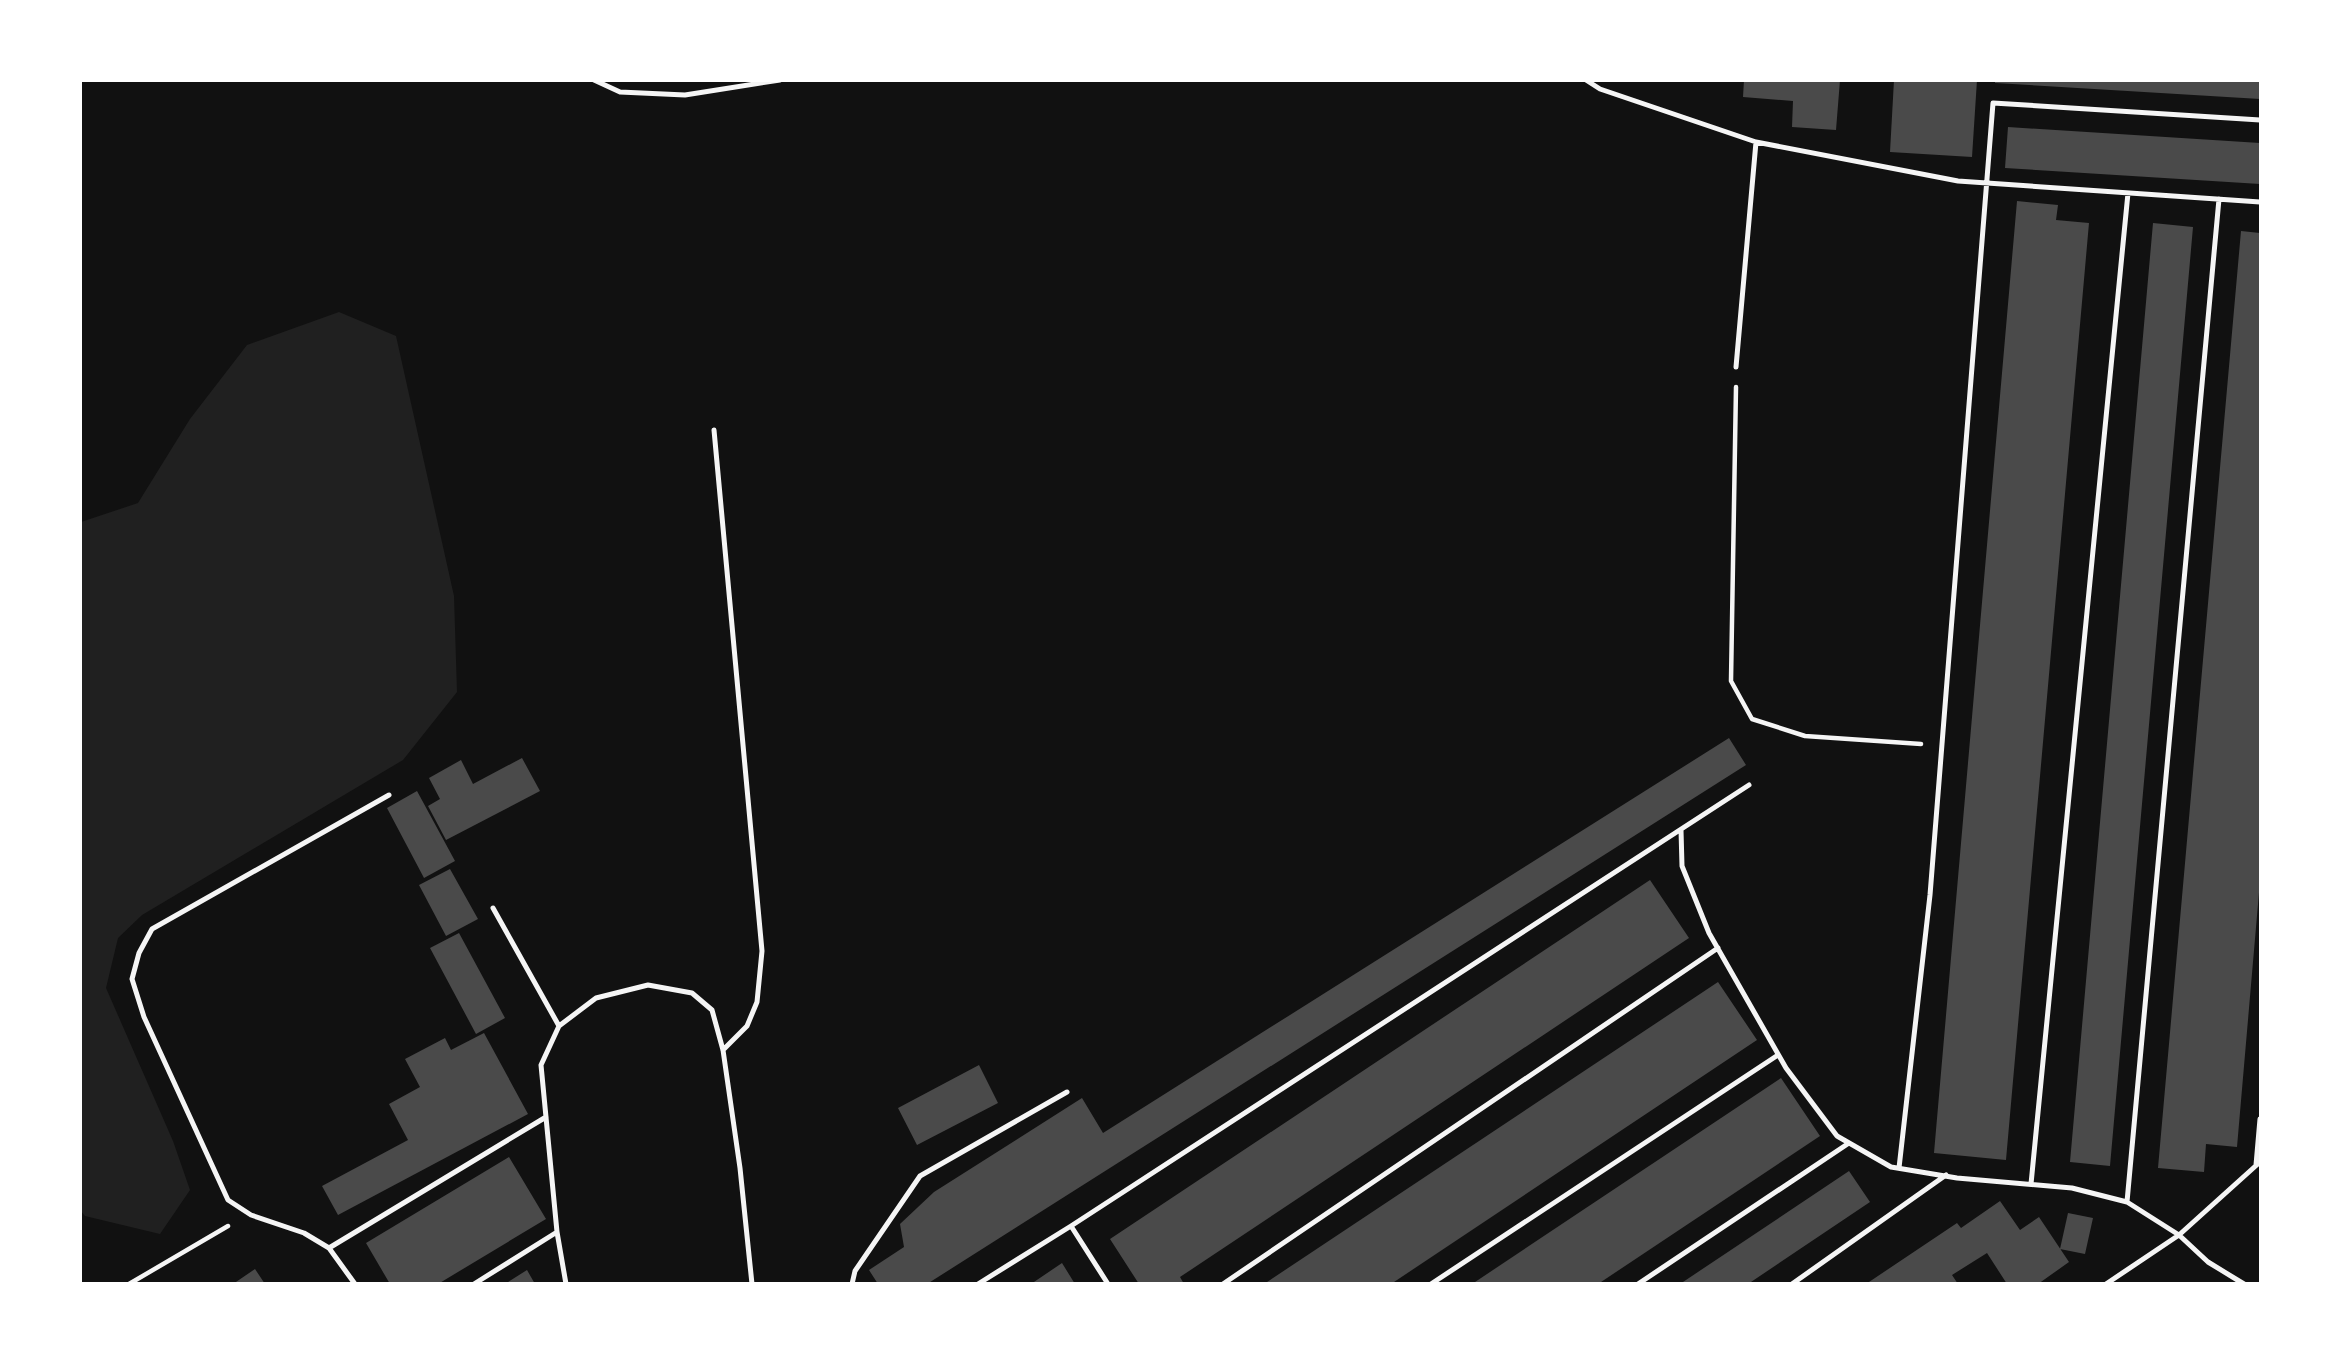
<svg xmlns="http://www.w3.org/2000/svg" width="2341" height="1364" font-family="'Roboto Condensed',sans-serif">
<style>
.green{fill:#202020}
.building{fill:#4a4a4a}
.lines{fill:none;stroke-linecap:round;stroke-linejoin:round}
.path{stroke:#f5f5f5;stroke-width:4.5}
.service{stroke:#f5f5f5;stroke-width:5}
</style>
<rect width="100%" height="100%" fill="#111"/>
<path class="green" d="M 339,312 L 396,336 L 454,596 L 457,692 L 403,760 L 142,915 L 118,938 L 106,988 L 173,1141 L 190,1190 L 160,1234 L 85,1216 L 80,1210 L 81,522 L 138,503 L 190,419 L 247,345 Z"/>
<path class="building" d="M 1744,80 L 1840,80 L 1836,130 L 1792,127 L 1793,101 L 1743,97 Z
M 1894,80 L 1977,80 L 1972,157 L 1890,152 Z
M 1995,80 L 2260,80 L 2260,99 L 1995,83 Z
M 2008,127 L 2260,143 L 2260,184 L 2005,168 Z
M 2017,201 L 2058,205 L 2056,220 L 2089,223 L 2006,1160 L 1934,1153 Z
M 2153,223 L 2193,227 L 2110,1166 L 2070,1162 Z
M 2241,231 L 2260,233 L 2260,881 L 2237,1147 L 2206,1144 L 2204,1172 L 2158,1168 Z
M 1729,738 L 1746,765 L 927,1284 L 878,1284 L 869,1270 L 904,1247 L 900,1224 L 934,1192 L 1082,1098 L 1103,1133 Z
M 522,758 L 540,791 L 446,840 L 428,806 L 440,799 L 429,778 L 461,760 L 473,784 Z
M 417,791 L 455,861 L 424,878 L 387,808 Z
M 450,869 L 478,919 L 446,936 L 419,885 Z
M 1650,880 L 1689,938 L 1180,1277 L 1184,1284 L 1139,1284 L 1110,1239 Z
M 459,933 L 505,1018 L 476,1034 L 430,948 Z
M 1718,982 L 1757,1040 L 1391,1284 L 1264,1284 Z
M 484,1033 L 528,1114 L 338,1215 L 322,1186 L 408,1140 L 389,1104 L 420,1087 L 405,1059 L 445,1038 L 451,1050 Z
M 979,1065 L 998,1103 L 917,1145 L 898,1108 Z
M 1781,1078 L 1820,1136 L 1598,1284 L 1472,1284 Z
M 509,1157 L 546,1219 L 438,1284 L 390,1284 L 366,1243 Z
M 1849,1171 L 1870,1202 L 1748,1284 L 1680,1284 Z
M 2000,1201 L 2020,1230 L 2039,1217 L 2069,1262 L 2038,1284 L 2007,1284 L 1987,1253 L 1952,1275 L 1958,1284 L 1866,1284 L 1957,1223 L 1961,1228 Z
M 2068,1213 L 2093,1218 L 2085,1254 L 2060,1249 Z
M 1062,1263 L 1075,1284 L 1031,1284 Z
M 255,1269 L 265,1284 L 233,1284 Z
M 527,1270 L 535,1284 L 505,1284 Z"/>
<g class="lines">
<path class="path" d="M 1736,387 L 1731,681 L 1752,719 L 1805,736 L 1921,744
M 129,1284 L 228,1226"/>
<path class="service" d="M 594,80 L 620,92 L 685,95 L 780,80
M 1586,80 L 1600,89 L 1756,142 L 1958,181 L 2260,202
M 1736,367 L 1756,142
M 714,430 L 762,951 L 757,1002 L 747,1026 L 723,1050
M 1681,830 L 1682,866 L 1709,933 L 1786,1068 L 1837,1136 L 1891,1167 L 1957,1178 L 2072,1188 L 2127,1202 L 2179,1235 L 2208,1262 L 2244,1284
M 493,908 L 559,1026
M 2256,1165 L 2260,1119
M 1899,1168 L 1930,895 L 1993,103 L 2260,120
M 2031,1184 L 2128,193
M 2127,1202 L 2219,199
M 1071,1226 L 1108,1284
M 329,1248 L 546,1117
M 355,1284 L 329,1248 L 304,1233 L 251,1215 L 228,1200 L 144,1017 L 132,979 L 139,953 L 152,929 L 389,795
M 474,1284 L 557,1232
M 566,1284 L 557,1232 L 541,1065 L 559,1026 L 596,998 L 648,985 L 692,993 L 712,1010 L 723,1050 L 740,1168 L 752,1284
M 852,1284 L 855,1271 L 920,1176 L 1067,1092
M 978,1284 L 1071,1226 L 1749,785
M 1223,1284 L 1718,948
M 1431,1284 L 1778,1055
M 1638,1284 L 1849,1143
M 1792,1284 L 1946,1175
M 2106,1284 L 2179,1235 L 2260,1162"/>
</g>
<rect width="2341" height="1364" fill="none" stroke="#ffffff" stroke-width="164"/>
</svg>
